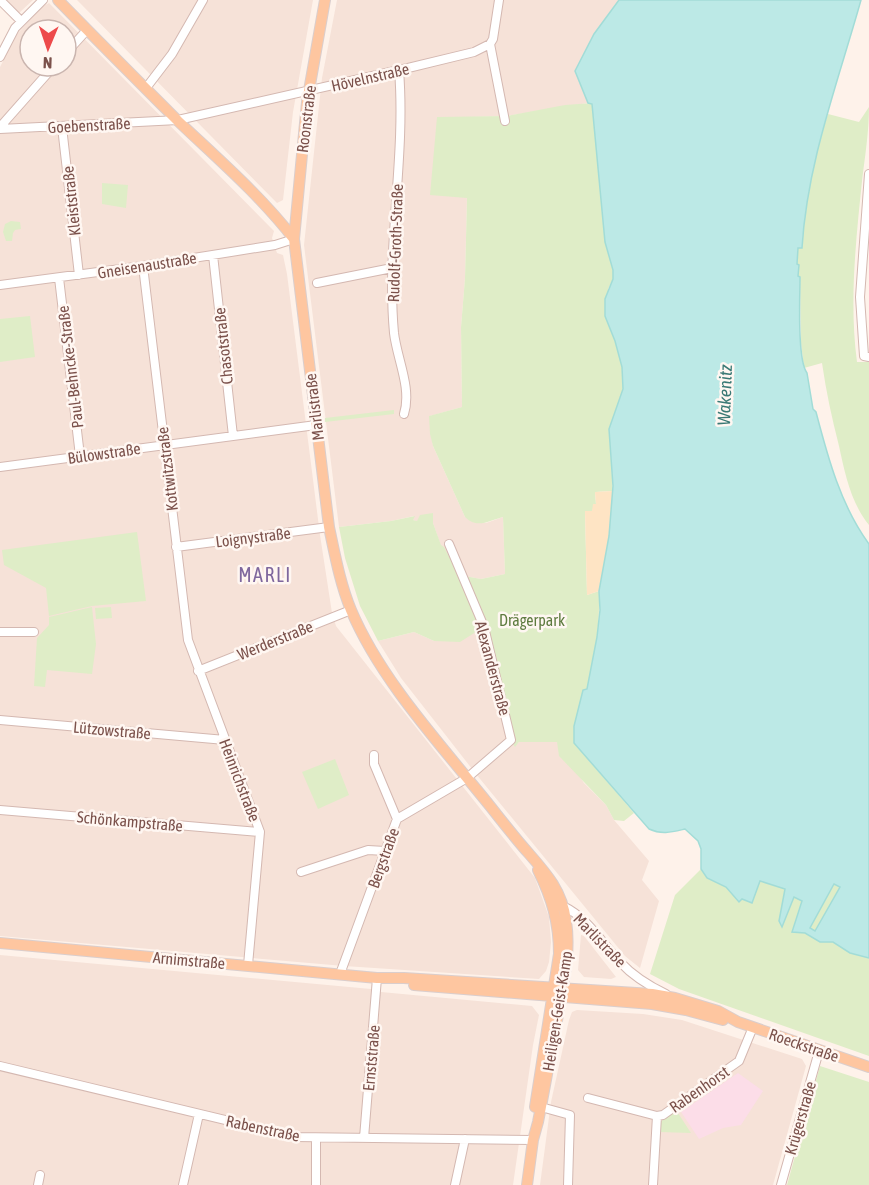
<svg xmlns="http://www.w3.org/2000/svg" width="869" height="1185" font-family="'Asap Condensed',sans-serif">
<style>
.residential{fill:#f6e2d8;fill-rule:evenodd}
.medical{fill:#fcdde8}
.green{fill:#dfedc7}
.sand{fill:#fee4c4}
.water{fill:#bce9e6;stroke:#a2dcd7;stroke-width:1.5;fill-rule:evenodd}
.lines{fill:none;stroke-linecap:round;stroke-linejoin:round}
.minor-casing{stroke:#d4b8b1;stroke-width:10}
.major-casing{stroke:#dacecd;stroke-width:12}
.minor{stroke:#fff;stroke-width:8}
.major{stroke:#fec6a0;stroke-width:10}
.labels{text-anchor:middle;stroke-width:5;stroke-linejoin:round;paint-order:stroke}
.street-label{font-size:16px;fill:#7b514b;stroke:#fff7f2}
.park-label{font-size:16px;fill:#5e7b3f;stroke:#fff7f2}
.water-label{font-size:18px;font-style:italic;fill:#3a7975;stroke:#fff7f2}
.quarter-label{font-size:20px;letter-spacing:1.5px;fill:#7f679d;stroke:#fff7f2}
</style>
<rect width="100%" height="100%" fill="#fef2ea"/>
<path class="residential" d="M 6,0 L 33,0 L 19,13 Z
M 77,0 L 313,0 L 293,112 L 283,200 L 277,203 Z
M 337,0 L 619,0 L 594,34 L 575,71 L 588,103 L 506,116 L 437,118 L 467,197 L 465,278 L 461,327 L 462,407 L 430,416 L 433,446 L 465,517 L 486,523 L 503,517 L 505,574 L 481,579 L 459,575 L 441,546 L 433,523 L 433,513 L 417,521 L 412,520 L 414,516 L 391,521 L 339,527 L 304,245 L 322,78 Z
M 49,3 L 274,231 L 272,238 L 277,253 L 283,255 L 287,274 L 320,535 L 332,613 L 336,626 L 535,878 L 549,917 L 551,942 L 549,962 L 546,971 L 539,979 L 344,966 L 0,936 L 0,67 L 17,34 L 42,7 ZM 30,30 L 66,30 L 66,66 L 30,66 Z
M 479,630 L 508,736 L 515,746 L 519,742 L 557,742 L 584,783 L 606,805 L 614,820 L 649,861 L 642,880 L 659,901 L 640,968 L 625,956 L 476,774 L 401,678 L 378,641 L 414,632 L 434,641 Z
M 581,935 L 584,936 L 616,977 L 611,979 L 584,977 L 578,970 Z
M 0,955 L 371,989 L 381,992 L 532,1006 L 539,1015 L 533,1045 L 513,1185 L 0,1185 Z
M 577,1010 L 643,1014 L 682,1020 L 802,1059 L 806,1066 L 773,1185 L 540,1185 L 551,1102 L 562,1052 L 569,1020 L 572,1012 Z"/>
<path class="medical" d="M 738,1073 L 763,1091 L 741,1125 L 723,1128 L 699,1139 L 681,1112 Z"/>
<path class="green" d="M 592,103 L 605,242 L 613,270 L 613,279 L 608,289 L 615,341 L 622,367 L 623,389 L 609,429 L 613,491 L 595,492 L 596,504 L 592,511 L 585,512 L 587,595 L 599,591 C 601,643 586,693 574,743 L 634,813 L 624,821 L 614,820 L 606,805 L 559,756 L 557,742 L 519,742 L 515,747 L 508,736 L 479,630 L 460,642 L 434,641 L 414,632 L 378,641 L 360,606 L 345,558 L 339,527 L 391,521 L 415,516 L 413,520 L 417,521 L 420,515 L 433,513 L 433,523 L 441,545 L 444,547 L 459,575 L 481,579 L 505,574 L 503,517 C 488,521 477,529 465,517 L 433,446 L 430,434 L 429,416 L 462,407 L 461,327 L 465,278 L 467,198 L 430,195 L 437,117 L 506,116 L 565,105 Z
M 869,107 C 869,132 865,156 862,181 C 856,240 849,302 857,362 L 869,362 L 869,525 C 851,503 845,474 839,446 C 832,419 826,391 822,363 L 804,368 L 801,343 L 800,277 L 798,276 L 799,265 L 797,264 L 798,248 L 802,248 C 805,203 813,156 828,114 L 859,122 Z
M 102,183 L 128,185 L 126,208 L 102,204 Z
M 11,221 L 20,222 L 21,229 L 15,230 L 13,233 L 12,241 L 6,241 L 3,232 L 5,224 Z
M 30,316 L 35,357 L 0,362 L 0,319 Z
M 394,410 L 394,414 L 325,422 L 325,418 Z
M 137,532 L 146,601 L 92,606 L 49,616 L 46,588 L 4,565 L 2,550 Z
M 92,607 L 96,644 L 92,674 L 47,670 L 45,687 L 34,686 L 37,638 L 49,625 L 49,617 Z
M 111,607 L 112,618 L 96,619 L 95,608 Z
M 335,759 L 349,795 L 318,809 L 302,772 Z
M 701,869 L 707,878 L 726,887 L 739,901 L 760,881 L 785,889 L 779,921 L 782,926 L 794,897 L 803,901 L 805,933 L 820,942 L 833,942 L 850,953 L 869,958 L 869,1056 L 679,989 L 650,974 L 675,895 Z
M 834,884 L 840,887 L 815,931 L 810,928 Z
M 820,1066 L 869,1082 L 869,1185 L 787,1185 Z
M 676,1110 L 691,1133 L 659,1132 L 660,1122 Z"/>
<path class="sand" d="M 613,491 L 609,536 L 599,591 L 587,595 L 585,511 L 592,511 L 593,504 L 596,504 L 595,492 Z"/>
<path class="water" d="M 619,0 L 861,0 C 838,82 807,163 802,248 L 798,248 L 797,264 L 799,265 L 798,276 L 800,277 C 800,296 797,360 807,373 L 813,409 L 816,412 C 828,458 841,506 869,544 L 869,958 L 850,953 L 833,942 L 820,942 L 805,933 L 792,932 L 802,901 L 794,897 L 782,927 L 779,921 L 785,889 L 760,881 L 752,903 L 742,899 L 739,902 L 726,887 L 707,878 L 701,869 L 701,849 L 698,841 L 685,829 C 672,832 662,835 649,829 L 574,743 L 574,726 L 583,690 L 587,689 L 597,637 L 600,610 L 599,591 L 609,536 L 613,486 L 609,429 L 623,389 L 622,367 L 615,341 L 605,316 L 605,299 L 613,279 L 613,270 L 605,242 L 592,104 L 588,103 L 575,71 L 594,34 ZM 834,884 L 840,887 L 815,931 L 810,928 Z"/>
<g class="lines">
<g class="minor-casing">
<path id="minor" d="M 0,0 L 21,21
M 499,0 L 493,39 L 490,44 L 505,121
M 66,53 L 87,30
M 0,57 L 15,28 L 43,0
M 399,70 C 406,158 386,245 394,333 C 397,359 412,388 404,414
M 146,88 L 172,54 L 203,0
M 0,127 L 54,66
M 62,127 L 79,275
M 0,129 L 178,120 L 408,68 L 474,52 L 490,44
M 869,174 L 860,297 L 864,356 L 869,357
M 213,255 L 233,436
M 143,266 L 188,640 L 260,832 L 248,965
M 59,278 L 80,456
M 317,283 L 392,268
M 0,285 L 143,266 L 275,245 L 294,239
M 0,467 L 316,425
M 176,547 L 329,527
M 0,632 L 34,632
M 198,671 L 351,610
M 0,720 L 225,740
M 374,755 L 374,764 L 397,819
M 0,810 L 260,832
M 301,872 L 368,850 L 385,851
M 563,906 C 588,918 601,942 620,962 C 633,976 649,986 666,994
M 340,974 L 397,819 L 467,778 L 511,740 L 484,627 L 449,544
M 0,1066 L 296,1137 L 533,1140
M 588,1098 L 657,1116 L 663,1115 L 739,1061 L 753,1027
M 541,1107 L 570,1115 L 568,1185
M 316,1138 L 316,1185
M 364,1138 L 377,978
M 38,1185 L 40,1175
M 183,1185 L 199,1114
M 455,1185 L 465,1139
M 653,1185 L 657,1116
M 781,1185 L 819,1051"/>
</g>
<g class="major-casing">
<path id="major" d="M 58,0 C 98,41 138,81 178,121 C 218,159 260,195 294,239
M 325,0 L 307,102 L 294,239 L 329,527 C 335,555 340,583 351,610 C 381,681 442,746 490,806 C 501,820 512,834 524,848 C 544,871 562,889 566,921 C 571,953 563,984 558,1015 C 551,1051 545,1087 538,1122 L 533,1140 L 527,1185
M 0,943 L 377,978 L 404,978 L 652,994 L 675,998 L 718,1011 L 738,1022 L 869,1067
M 414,985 L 652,1004 L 686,1010 L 723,1020
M 535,1107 L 559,954 C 559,923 552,898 538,870"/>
</g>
<use href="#minor" class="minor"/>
<use href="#major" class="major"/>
</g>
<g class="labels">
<g class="street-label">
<text transform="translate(370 77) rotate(-13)" y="6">Hövelnstraße</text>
<text transform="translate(306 119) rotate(-83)" y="6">Roonstraße</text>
<text transform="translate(89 125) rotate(-3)" y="6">Goebenstraße</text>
<text transform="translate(71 201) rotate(-96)" y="6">Kleiststraße</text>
<text transform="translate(395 243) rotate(-88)" y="6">Rudolf-Groth-Straße</text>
<text transform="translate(147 265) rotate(-9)" y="6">Gneisenaustraße</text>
<text transform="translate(223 346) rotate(-96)" y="6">Chasotstraße</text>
<text transform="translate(70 367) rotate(-97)" y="6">Paul-Behncke-Straße</text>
<text transform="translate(314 407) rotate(-97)" y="6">Marlistraße</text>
<text transform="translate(104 453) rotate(-8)" y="6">Bülowstraße</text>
<text transform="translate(167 469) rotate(-97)" y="6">Kottwitzstraße</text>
<text transform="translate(253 537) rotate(-7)" y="6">Loignystraße</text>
<text transform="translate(275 640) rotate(-22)" y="6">Werderstraße</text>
<text transform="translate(493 668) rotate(75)" y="6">Alexanderstraße</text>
<text transform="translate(112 730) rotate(5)" y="6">Lützowstraße</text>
<text transform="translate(240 780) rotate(69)" y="6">Heinrichstraße</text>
<text transform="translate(130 821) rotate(5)" y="6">Schönkampstraße</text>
<text transform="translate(383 858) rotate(-70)" y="6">Bergstraße</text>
<text transform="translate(600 940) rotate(46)" y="6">Marlistraße</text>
<text transform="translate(189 960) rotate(5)" y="6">Arnimstraße</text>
<text transform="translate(557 1011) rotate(-81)" y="6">Heiligen-Geist-Kamp</text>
<text transform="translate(804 1045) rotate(19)" y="6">Roeckstraße</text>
<text transform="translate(371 1058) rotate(-85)" y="6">Ernststraße</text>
<text transform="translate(699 1089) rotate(-35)" y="6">Rabenhorst</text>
<text transform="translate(800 1118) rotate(-74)" y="6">Krügerstraße</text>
<text transform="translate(263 1128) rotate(12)" y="6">Rabenstraße</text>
</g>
<g class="park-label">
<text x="532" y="626">Drägerpark</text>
</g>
<g class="water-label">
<text transform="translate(725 395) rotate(-88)" y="6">Wakenitz</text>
</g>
<g class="quarter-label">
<text x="265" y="582">MARLI</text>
</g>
</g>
<g transform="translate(48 48) rotate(182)"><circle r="28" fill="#fff7f2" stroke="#cab5af" stroke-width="1.5"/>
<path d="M0-4.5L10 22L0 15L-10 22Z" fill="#ed4a4b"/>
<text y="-9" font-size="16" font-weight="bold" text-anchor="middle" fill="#7b514b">N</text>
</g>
</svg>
